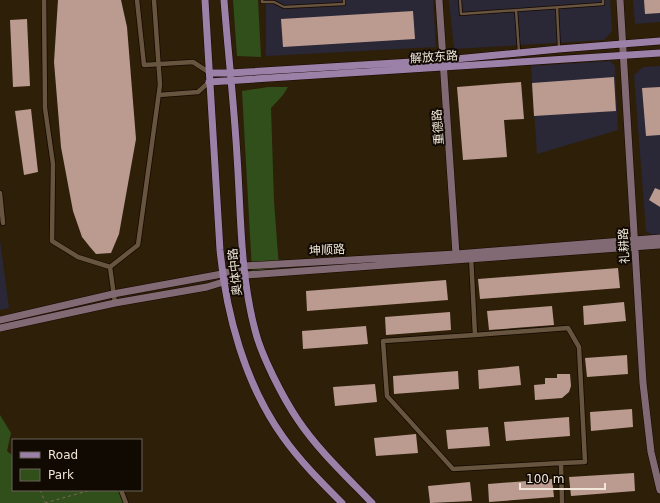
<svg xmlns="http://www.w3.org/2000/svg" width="660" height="503" font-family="'DejaVu Sans','Noto Sans SC',sans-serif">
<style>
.commercial{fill:#2a2737}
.green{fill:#314f1b}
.building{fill:#bb9b90}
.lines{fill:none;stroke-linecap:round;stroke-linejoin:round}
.lane-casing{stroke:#160800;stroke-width:4}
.street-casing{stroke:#160800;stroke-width:6}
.secondary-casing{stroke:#160800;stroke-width:8}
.primary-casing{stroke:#160800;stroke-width:8}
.path{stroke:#7a6c5a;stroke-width:1;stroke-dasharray:3 3;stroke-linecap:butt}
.lane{stroke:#67553f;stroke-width:2.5}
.street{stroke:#67553f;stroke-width:4.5}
.secondary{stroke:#816a73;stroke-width:7}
.primary{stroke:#9b80a7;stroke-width:7}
.labels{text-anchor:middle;stroke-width:4;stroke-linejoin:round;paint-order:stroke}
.street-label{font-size:12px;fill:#f0e6d9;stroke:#110a03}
</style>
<rect width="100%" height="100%" fill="#2e1f09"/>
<path class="commercial" d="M 266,0 L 433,0 L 436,47 L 266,56 Z
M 449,0 L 610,0 L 612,31 L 604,40 L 454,49 Z
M 633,0 L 660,0 L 660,22 L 635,24 Z
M 610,61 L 615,66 L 618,130 L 537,154 L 531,66 Z
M 660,66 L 660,235 L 652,235 L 646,231 L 634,75 L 643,67 Z
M 0,240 L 9,308 L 0,310 Z"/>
<path class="green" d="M 233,0 L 258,0 L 261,57 L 237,56 Z
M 268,87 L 288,87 L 283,95 L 271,108 L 274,201 L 279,268 L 252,271 L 242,91 Z
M 0,415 L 11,433 L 7,451 L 13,456 L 13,490 L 121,490 L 126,503 L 0,503 Z"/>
<path class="building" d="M 58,0 L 121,0 L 127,27 L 136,139 L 119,234 L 111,253 L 96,254 L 90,247 L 82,237 L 73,211 L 61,147 L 54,62 Z
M 644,0 L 660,0 L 660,13 L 645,14 Z
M 413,11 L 415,39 L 283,47 L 281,19 Z
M 27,19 L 30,86 L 13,87 L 10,20 Z
M 614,77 L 616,111 L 534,116 L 532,83 Z
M 521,82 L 524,119 L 504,120 L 507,157 L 463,160 L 457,87 Z
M 660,87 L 660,135 L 646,136 L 642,88 Z
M 31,109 L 38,172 L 24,175 L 15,111 Z
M 655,188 L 660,190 L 660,207 L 649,200 Z
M 618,268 L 620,288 L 480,299 L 478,279 Z
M 446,280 L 448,300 L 307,311 L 306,291 Z
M 624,302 L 626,321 L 584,325 L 583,306 Z
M 552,306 L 554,325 L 489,330 L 487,311 Z
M 450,312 L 451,330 L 386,335 L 385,317 Z
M 366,326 L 368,344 L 303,349 L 302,331 Z
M 627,355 L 628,374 L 587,377 L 585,358 Z
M 519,366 L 521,385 L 479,389 L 478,370 Z
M 458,371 L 459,389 L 394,394 L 393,376 Z
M 557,374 L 570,374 L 571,386 L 569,392 L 562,398 L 535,400 L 534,385 L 545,384 L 545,378 L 557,378 Z
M 375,384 L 377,402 L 335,406 L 333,387 Z
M 632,409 L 633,427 L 591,431 L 590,412 Z
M 569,417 L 570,436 L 506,441 L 504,422 Z
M 488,427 L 490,446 L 448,449 L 446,430 Z
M 416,434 L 418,453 L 376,456 L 374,438 Z
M 634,473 L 635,491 L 571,496 L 569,477 Z
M 552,479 L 554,497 L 489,502 L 488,484 Z
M 470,482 L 472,501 L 430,503 L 428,486 Z"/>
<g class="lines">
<g class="lane-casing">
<path id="lane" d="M 262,0 L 262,2 L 274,2 L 284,7 L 344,4 L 344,0
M 460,0 L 461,14 L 603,4 L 603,0
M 557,7 L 559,48
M 516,10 L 519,52"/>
</g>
<g class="street-casing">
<path id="street" d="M 44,0 L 45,108 L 53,164 L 52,241 L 78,257 L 110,267
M 137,0 L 144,65 L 193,62 L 210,73
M 159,95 L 198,92 L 209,82
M 0,193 L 3,223
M 471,256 L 475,335 L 568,328 L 579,347 L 585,462 L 561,463 L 562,503
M 115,303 L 110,267 L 138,245 L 160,85 L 154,0
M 475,335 L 383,341 L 387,396 L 453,469 L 561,463
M 121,490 L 126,503"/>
</g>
<g class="secondary-casing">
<path id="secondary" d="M 439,0 L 456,254
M 620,0 L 643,383 L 651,452 L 660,490
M 0,320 L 113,294 L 222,274 L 244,266 L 456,254 L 660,238
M 0,328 L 115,303 L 207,287 L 246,275 L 660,245"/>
</g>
<g class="primary-casing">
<path id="primary" d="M 205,0 L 220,250 C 226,314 245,384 283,437 C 300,461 321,482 342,503
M 224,0 C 228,52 234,104 237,156 C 241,214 240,274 255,330 C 261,355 283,398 298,420 C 318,450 347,477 372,503
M 210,73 L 230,73 L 445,60 L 559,49 L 660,41
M 209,82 L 660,53"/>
</g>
<path class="path" d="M 40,490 L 45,502
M 45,503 L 91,490"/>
<use href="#lane" class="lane"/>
<use href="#street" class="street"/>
<use href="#secondary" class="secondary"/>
<use href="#primary" class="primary"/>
</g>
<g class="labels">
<g class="street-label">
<text transform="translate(434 57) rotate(-4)" y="4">解放东路</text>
<text transform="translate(438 127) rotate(-94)" y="4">重德路</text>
<text transform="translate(624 246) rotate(-93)" y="4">礼耕路</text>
<text transform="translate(327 250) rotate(-3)" y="4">坤顺路</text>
<text transform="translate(235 272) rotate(-96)" y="4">奥体中路</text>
</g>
</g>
<rect x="12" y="439" width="130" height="52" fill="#110a03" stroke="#6a6259"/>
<rect x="20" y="452" width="20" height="6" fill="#9b80a7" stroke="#6a6259"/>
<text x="48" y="459" font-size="12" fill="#f0e6d9">Road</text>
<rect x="20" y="469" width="20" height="12" fill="#314f1b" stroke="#6a6259"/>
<text x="48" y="479" font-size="12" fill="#f0e6d9">Park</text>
<path d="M520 483v6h85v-6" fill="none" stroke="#f0e6d9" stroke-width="2"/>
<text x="526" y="483" font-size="12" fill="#f0e6d9" stroke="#110a03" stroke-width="3" paint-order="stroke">100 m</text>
</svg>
